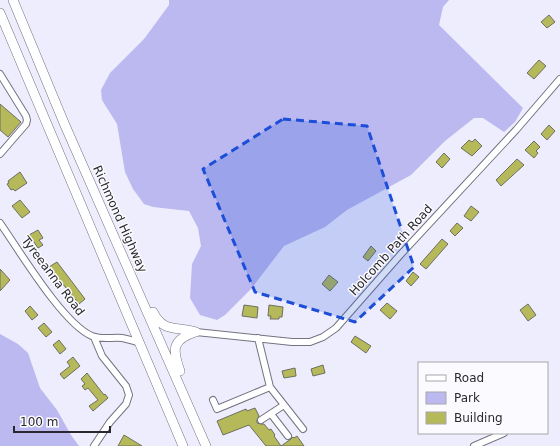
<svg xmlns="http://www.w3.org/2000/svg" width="560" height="446" font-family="'DejaVu Sans',sans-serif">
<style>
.green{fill:#bbb9f0}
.building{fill:#b5b959;stroke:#6e6f61}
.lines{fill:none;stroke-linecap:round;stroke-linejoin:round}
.minor-casing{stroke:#737381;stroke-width:8}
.highway-casing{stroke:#737381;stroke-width:10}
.minor{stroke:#fff;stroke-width:6}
.highway{stroke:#fff;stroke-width:9}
.marked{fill:#1d4ed8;fill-opacity:0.2;stroke:#1d4ed8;stroke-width:3;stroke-dasharray:8 5;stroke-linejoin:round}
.labels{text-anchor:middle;stroke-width:3;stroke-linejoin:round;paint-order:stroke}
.street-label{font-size:12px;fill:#28282e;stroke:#fbfbff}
</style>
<rect width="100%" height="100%" fill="#ededfd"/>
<path class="green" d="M 169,0 L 449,0 L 443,7 L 439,25 L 523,108 L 515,122 L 504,132 L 483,118 L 474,118 L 445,141 L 411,175 L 347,210 L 325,227 L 284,246 L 251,289 L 225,315 L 217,320 L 200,315 L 190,298 L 192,264 L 201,246 L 198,228 L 189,211 L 153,207 L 144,204 L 133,189 L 125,172 L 117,124 L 102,100 L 101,90 L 110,73 L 144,39 L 169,5 Z
M 0,334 L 18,344 L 28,353 L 40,388 L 57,410 L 71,435 L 79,446 L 0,446 Z"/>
<path class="building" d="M 549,15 L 555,22 L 547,28 L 541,22 Z
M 539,60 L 546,66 L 534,79 L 527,73 Z
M 0,104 L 21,122 L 8,137 L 0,130 Z
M 549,125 L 555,131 L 547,140 L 541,134 Z
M 475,139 L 482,146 L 472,156 L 461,148 L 469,140 L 472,142 Z
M 534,141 L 540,147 L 536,151 L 538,153 L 534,158 L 525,150 Z
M 444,153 L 450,159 L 442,168 L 436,162 Z
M 517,159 L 524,165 L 501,186 L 496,180 Z
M 20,172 L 27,183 L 15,191 L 13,189 L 11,190 L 7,184 L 9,183 L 8,181 Z
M 20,200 L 30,212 L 22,218 L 12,206 Z
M 471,206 L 479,212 L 471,221 L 464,216 Z
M 457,223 L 463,228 L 455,236 L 450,231 Z
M 38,230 L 43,238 L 39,240 L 43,245 L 38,248 L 29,235 Z
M 442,239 L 448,244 L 426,269 L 420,264 Z
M 371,246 L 376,251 L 368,261 L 363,257 Z
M 57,262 L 85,299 L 79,304 L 49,267 Z
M 0,269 L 10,280 L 0,291 Z
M 413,272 L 419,277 L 411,286 L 406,281 Z
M 329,275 L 338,282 L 330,291 L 322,284 Z
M 387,303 L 397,311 L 390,319 L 380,310 Z
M 528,304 L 536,315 L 528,321 L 520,310 Z
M 244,305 L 258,307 L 257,318 L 242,316 Z
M 269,305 L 283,307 L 282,317 L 279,317 L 279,319 L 270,319 L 271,316 L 268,316 Z
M 30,306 L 38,315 L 32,320 L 25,311 Z
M 44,323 L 52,332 L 46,337 L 38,328 Z
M 355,336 L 371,346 L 366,353 L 351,342 Z
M 59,340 L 66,349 L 60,354 L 53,345 Z
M 73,357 L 80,366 L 64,379 L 60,374 L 70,366 L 67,362 Z
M 323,365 L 325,373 L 313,376 L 311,369 Z
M 295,368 L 296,376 L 284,378 L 282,371 Z
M 87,373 L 104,395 L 105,394 L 108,398 L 93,411 L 89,406 L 98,400 L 88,388 L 85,390 L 82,386 L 85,384 L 81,379 Z
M 255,408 L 259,416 L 257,420 L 257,423 L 261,424 L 264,424 L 269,430 L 271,429 L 275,435 L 274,436 L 281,446 L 291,439 L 293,437 L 294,438 L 297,436 L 304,446 L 266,446 L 249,425 L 223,435 L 217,421 L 246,409 L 247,411 Z
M 124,435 L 142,446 L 118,446 Z"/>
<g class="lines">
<g class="minor-casing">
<path id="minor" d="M 0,74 L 26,116 L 27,120 L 26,124 L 0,154
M 0,223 C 19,250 63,324 92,336 C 103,340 112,337 122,338 C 128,339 134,341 140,343
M 196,332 L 292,342 L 310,342 L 323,337 L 336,328 L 401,254 L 516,130 L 560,79
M 258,338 L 270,387 L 303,429
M 213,400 L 217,409 L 270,387
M 271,414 L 288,436
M 261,420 L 284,405
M 94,446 L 110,422 L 126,404 L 129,395 L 126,386 L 102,356 L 94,337
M 474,446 L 504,433"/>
</g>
<g class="highway-casing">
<path id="highway" d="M 13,0 L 64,123 L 206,446
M 0,13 L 183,446
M 153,312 C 163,333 177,326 196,332
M 180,371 C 172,349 172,340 195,332"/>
</g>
<use href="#minor" class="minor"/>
<use href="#highway" class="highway"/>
</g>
<path class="marked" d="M 283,119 L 367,126 L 414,267 L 355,322 L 255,292 L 203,169 Z"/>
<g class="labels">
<g class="street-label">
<text transform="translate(120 219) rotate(66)" y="4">Richmond Highway</text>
<text transform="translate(391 250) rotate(-48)" y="4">Holcomb Path Road</text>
<text transform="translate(53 276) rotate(53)" y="4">Tyreeanna Road</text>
</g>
</g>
<rect x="418" y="362" width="130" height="72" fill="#fbfbff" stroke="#a7a7ab"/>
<rect x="426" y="375" width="20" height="6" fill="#ffffff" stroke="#a7a7ab"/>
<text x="454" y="382" font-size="12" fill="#28282e">Road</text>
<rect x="426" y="392" width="20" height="12" fill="#bbb9f0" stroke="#a7a7ab"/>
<text x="454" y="402" font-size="12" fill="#28282e">Park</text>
<rect x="426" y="412" width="20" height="12" fill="#b5b959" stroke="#a7a7ab"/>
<text x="454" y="422" font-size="12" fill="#28282e">Building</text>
<path d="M14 426v6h96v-6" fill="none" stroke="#28282e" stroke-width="2"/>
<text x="20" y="426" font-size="12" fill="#28282e" stroke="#fbfbff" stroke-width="3" paint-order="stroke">100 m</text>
</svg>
